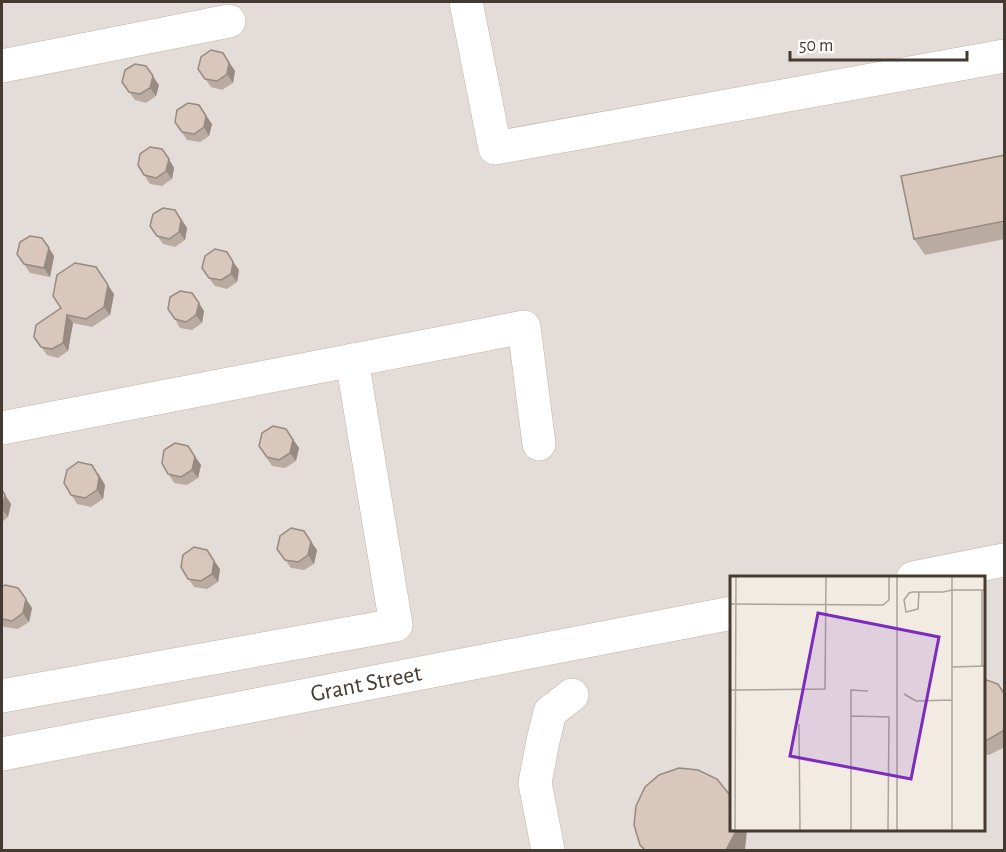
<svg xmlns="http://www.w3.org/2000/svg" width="1006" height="852" font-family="'Alegreya Sans',sans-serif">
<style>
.industrial{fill:#e4dcd8;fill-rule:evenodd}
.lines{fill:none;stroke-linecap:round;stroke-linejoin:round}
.minor-casing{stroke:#c1b4a7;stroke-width:34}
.minor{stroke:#fff;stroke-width:33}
.wall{fill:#baaba0}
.shaded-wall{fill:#978b82}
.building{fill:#d8c7ba;stroke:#978b82;stroke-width:1.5}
.labels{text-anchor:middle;stroke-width:5;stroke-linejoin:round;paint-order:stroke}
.street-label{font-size:24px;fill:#443a32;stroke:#fff}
.inset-road{fill:none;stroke:#aca49c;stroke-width:1.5}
.view{fill:#7b2cbf;fill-opacity:0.15;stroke:#7b2cbf;stroke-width:3}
.inset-edge{fill:none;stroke:#443a32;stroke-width:3}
</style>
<rect width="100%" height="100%" fill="#f2ebe2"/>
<path class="industrial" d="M 2,2 L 1004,2 L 1004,850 L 2,850 ZM 732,578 L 984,578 L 984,830 L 732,830 Z"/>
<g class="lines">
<g class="minor-casing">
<path id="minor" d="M 466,2 L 495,148 L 1004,56
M 2,66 L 229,21
M 2,428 L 524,327 L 539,444
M 913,578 L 1004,560
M 2,696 L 396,625 L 352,360
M 2,754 L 732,613
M 548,850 L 535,783 L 543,741 L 550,712 L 572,695"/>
</g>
<use href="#minor" class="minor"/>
</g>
<path class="wall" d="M 223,53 L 235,71 L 233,83 L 222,90 L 211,87 L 198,69 Z
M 122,82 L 159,85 L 156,96 L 146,103 L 135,100 Z
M 175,122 L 212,124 L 209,136 L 200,142 L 187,140 Z
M 162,149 L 174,168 L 172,179 L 162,186 L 150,184 L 138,165 Z
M 1005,155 L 1005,239 L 925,255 L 914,239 Z
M 181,218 L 187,228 L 185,240 L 175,247 L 163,244 L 150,226 Z
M 42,238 L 54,256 L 50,277 L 30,273 L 17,254 Z
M 227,252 L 239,270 L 237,282 L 227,289 L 215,286 L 209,278 Z
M 192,293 L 204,311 L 202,323 L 192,330 L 180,328 L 175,319 Z
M 114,294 L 110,315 L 92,327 L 73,323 L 68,351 L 58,358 L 47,355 L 34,337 L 36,325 Z
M 286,429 L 299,448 L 296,461 L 285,468 L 272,466 L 259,446 Z
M 162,463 L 201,465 L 198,478 L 187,485 L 174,483 Z
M 64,483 L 105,485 L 103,499 L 91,507 L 77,504 Z
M 2,490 L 11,504 L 8,517 L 2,522 Z
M 277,549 L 317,550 L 314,564 L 304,570 L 291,568 Z
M 181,567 L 220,569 L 218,582 L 207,589 L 194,587 Z
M 2,587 L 18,588 L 32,608 L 29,622 L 18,629 L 4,627 L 2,623 Z
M 984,679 L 998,684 L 1005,693 L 1005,747 L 989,755 L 984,754 Z"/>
<path class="shaded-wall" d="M 223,53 L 235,71 L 233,83 L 227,74 Z
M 146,66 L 159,85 L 156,96 L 150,88 Z
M 199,105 L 212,124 L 209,136 L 204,127 Z
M 169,159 L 174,168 L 172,179 L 166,171 Z
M 175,210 L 187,228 L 185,240 L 179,232 Z
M 49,248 L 54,256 L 50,277 L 44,268 Z
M 233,262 L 239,270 L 237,282 L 231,274 Z
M 96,267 L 114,294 L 110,315 L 104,307 Z
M 199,303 L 204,311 L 202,323 L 196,315 Z
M 67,315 L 73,323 L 68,351 L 63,343 Z
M 286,429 L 299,448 L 296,461 L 290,453 Z
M 188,446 L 201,465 L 198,478 L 192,470 Z
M 98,473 L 105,485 L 103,499 L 97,490 Z
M 5,495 L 11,504 L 8,517 L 2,509 Z
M 304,531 L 317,550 L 314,564 L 308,555 Z
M 207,550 L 220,569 L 218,582 L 212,574 Z
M 26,599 L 32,608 L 29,622 L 23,613 Z
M 735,830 L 747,830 L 745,850 L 726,850 Z"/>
<path class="building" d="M 211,50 L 223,53 L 229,63 L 227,74 L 217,81 L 205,79 L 198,69 L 201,57 Z
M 135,64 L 146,66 L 153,76 L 150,88 L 140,94 L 129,92 L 122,82 L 125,70 Z
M 188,103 L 199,105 L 206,116 L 204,127 L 194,134 L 182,132 L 175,122 L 177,110 Z
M 150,147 L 162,149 L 169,159 L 166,171 L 156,178 L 144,175 L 138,165 L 140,154 Z
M 1005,155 L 1005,221 L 914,239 L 901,176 Z
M 163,208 L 175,210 L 181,220 L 179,232 L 169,239 L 157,236 L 150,226 L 153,214 Z
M 30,236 L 42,238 L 49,248 L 44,268 L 24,264 L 17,254 L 20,242 Z
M 215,249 L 227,252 L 233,262 L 231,274 L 221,280 L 209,278 L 202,268 L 205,256 Z
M 75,263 L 96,267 L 108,285 L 104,307 L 86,319 L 67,315 L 63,343 L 52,349 L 41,347 L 34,337 L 36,325 L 61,308 L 53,296 L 57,275 Z
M 180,291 L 192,293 L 199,303 L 196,315 L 186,322 L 175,319 L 168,309 L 170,297 Z
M 273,426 L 286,429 L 293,440 L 290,453 L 279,460 L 267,457 L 259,446 L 262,433 Z
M 175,443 L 188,446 L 195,457 L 192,470 L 181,477 L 168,474 L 162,463 L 164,450 Z
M 78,462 L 92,465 L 99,477 L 97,490 L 85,498 L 71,495 L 64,483 L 67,470 Z
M 2,490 L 5,495 L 2,510 Z
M 291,528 L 304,531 L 311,542 L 308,555 L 298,562 L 285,560 L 277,549 L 280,536 Z
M 194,547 L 207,550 L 214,561 L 212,574 L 201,581 L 188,579 L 181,567 L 183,555 Z
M 5,585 L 18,588 L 26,599 L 23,613 L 12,621 L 2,619 L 2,587 Z
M 984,679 L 998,684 L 1005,695 L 1005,726 L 1003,731 L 984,742 Z
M 679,768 L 698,770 L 717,779 L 729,794 L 732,800 L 732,830 L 735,830 L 735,833 L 726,850 L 645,850 L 640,845 L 634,825 L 636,806 L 645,787 L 659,775 Z"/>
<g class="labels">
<g class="street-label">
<text transform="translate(366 683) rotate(-11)" y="8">Grant Street</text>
</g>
</g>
<g transform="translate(730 576)">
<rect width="255" height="255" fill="#f2ebe2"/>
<path class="inset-road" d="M 222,1 L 222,254M 252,14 L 252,91M 189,16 L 188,33 L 176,36 L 174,24 L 179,17 L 183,16 L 213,16 L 222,14 L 255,14M 0,28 L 153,29 L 159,24 L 159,1M 222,91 L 255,90M 0,114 L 95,113 L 96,1M 174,118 L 186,125 L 222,124M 121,140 L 159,141 L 158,254M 69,148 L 70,254M 5,254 L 6,1M 121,254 L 121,114 L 138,115M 167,254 L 167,1"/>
<path class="view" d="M 88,37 L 209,61 L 181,203 L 60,180 Z"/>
<rect width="255" height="255" class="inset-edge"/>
</g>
<rect width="1006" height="852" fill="none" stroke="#443a32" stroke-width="6"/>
<path d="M790 51v9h177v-9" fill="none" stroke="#443a32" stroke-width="3"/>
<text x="799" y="51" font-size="18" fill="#443a32" stroke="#ffffff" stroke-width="4.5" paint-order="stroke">50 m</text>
</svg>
